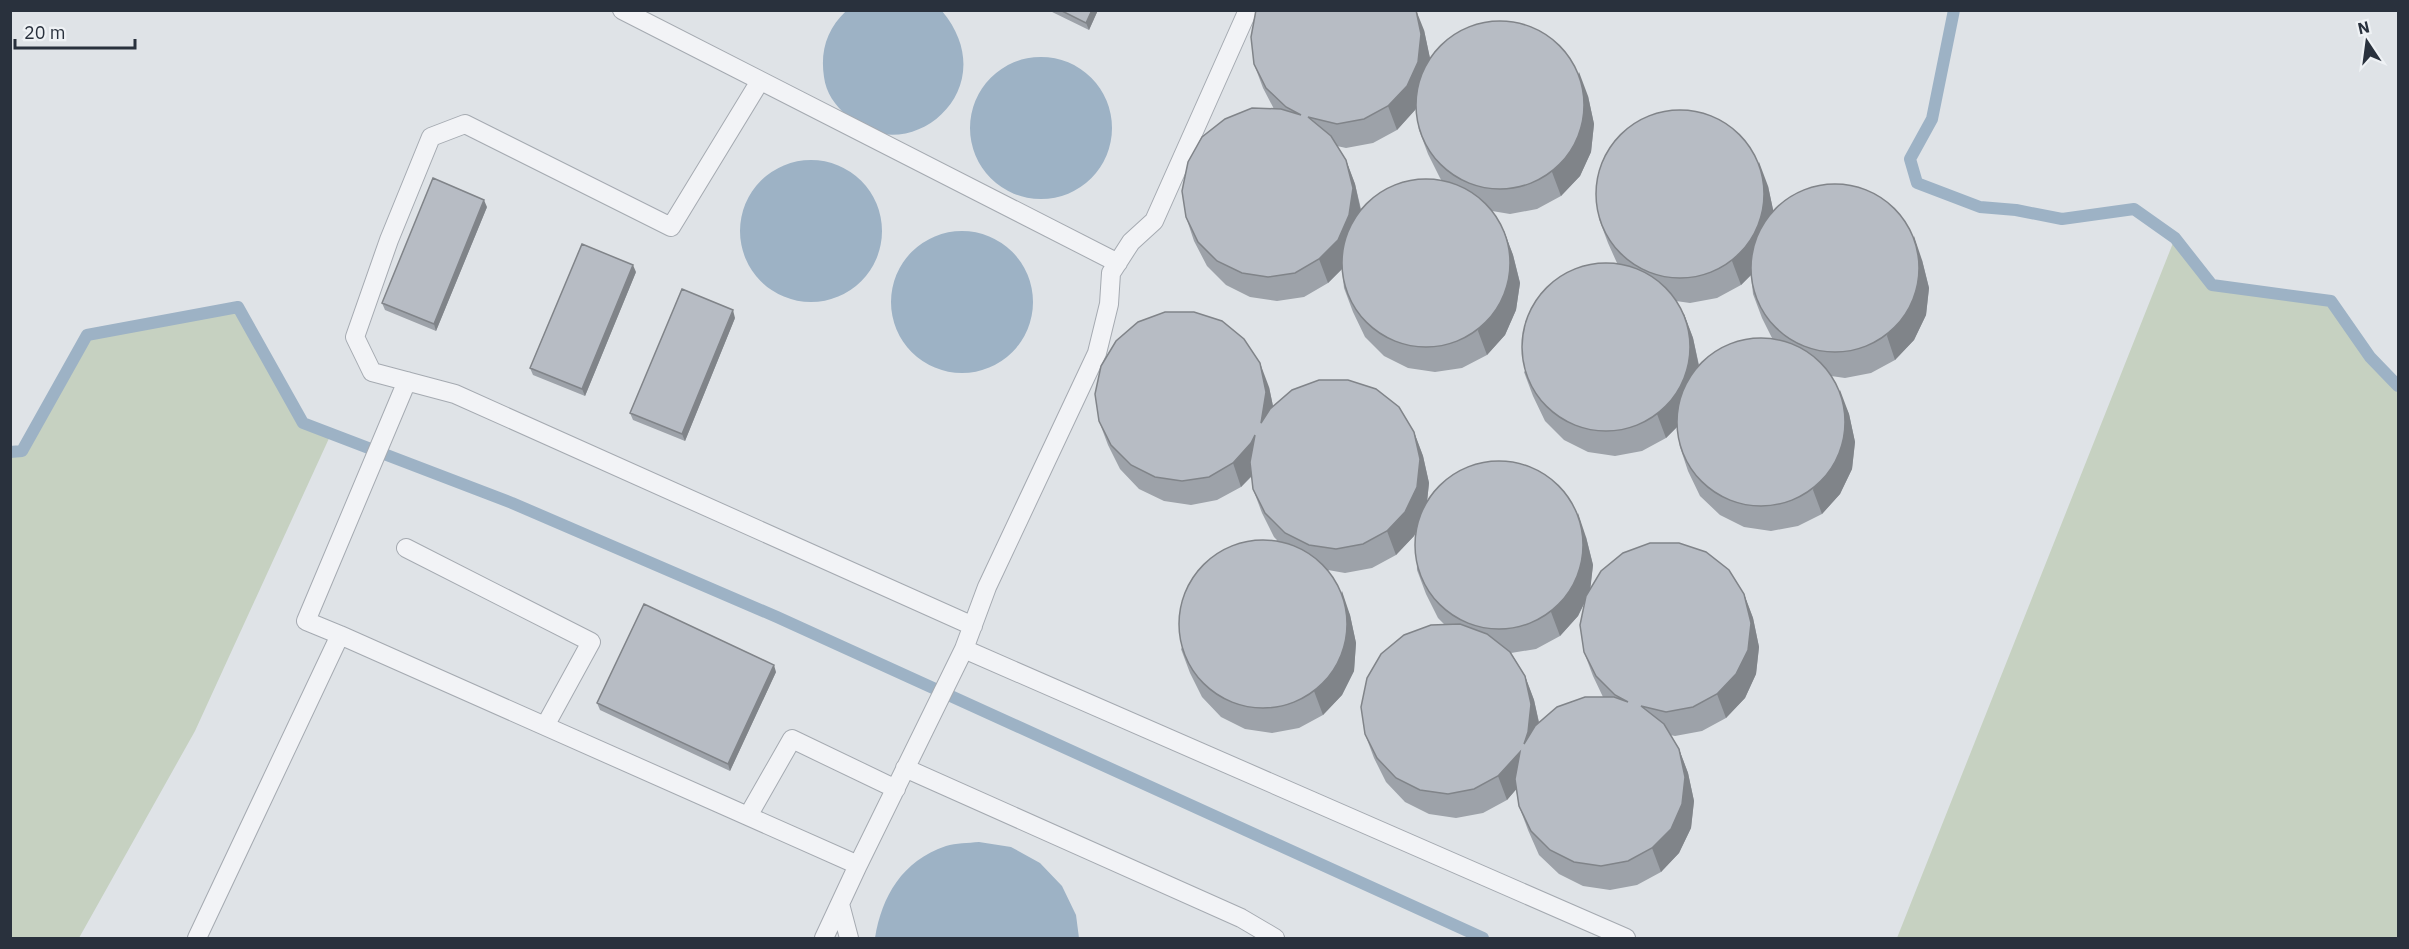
<svg xmlns="http://www.w3.org/2000/svg" width="2409" height="949" font-family="'IBM Plex Sans',sans-serif">
<style>
.green{fill:#c6d1c1}
.water{fill:#9db2c5}
.lines{fill:none;stroke-linecap:round;stroke-linejoin:round}
.stream{stroke:#9db2c5;stroke-width:12}
.lane-casing{stroke:#a5aab1;stroke-width:20}
.lane{stroke:#f2f3f6;stroke-width:18}
.wall{fill:#9da2a9;fill-rule:evenodd}
.shaded-wall{fill:#808489}
.building{fill:#b7bcc4;stroke:#808489;stroke-width:1.5}
</style>
<rect width="100%" height="100%" fill="#dfe3e7"/>
<path class="green" d="M 2175,238 L 2212,285 L 2331,301 L 2370,357 L 2398,386 L 2398,938 L 1897,938 Z
M 238,307 L 303,423 L 331,434 L 195,731 L 79,938 L 11,938 L 11,452 L 22,451 L 87,335 Z"/>
<path class="water" d="M 846,11 L 942,11 C 1008,90 906,173 847,116 C 835,105 826,93 824,77 C 820,51 827,29 846,11 Z
M970 128a71 71 0 1 1 142 0a71 71 0 1 1-142 0Z
M740 231a71 71 0 1 1 142 0a71 71 0 1 1-142 0Z
M891 302a71 71 0 1 1 142 0a71 71 0 1 1-142 0Z
M 979,842 L 1011,847 L 1040,863 L 1062,886 L 1076,915 L 1079,938 L 875,938 C 882,896 902,861 946,846 C 956,843 968,843 979,842 Z"/>
<g class="lines">
<path class="stream" d="M 1954,10 L 1932,119 L 1910,159 L 1917,183 L 1980,207 L 2016,210 L 2062,219 L 2134,209 L 2175,238 L 2212,285 L 2331,301 L 2370,357 L 2398,386
M 10,452 L 22,451 L 87,335 L 238,307 L 303,423 L 512,503 L 777,617 L 1483,938"/>
<g class="lane-casing">
<path id="lane" d="M 622,10 L 1118,263
M 760,81 L 671,227 L 465,124 L 431,137 L 389,240 L 355,337 L 372,372 L 455,394 L 973,626
M 406,548 L 591,642 L 545,726
M 340,635 L 306,621 L 407,381
M 964,649 L 1626,938
M 905,768 L 1241,918 L 1275,938
M 748,816 L 792,739 L 896,789
M 840,904 L 849,938
M 197,938 L 340,635 L 858,865 L 964,649 L 987,587 L 1097,353 L 1109,304 L 1111,273 L 1131,242 L 1154,221 L 1248,10
M 824,938 L 858,865"/>
</g>
<use href="#lane" class="lane"/>
</g>
<path class="wall" d="M 1048,10 L 1098,10 L 1089,30 Z
M 1424,30 L 1430,59 L 1588,96 L 1594,124 L 1591,152 L 1580,176 L 1561,196 L 1537,209 L 1510,214 L 1492,211 L 1504,231 L 1513,255 L 1520,283 L 1516,310 L 1505,335 L 1487,355 L 1462,368 L 1435,372 L 1408,368 L 1384,356 L 1365,337 L 1353,312 L 1344,288 L 1342,269 L 1328,283 L 1304,297 L 1277,301 L 1250,297 L 1226,285 L 1207,266 L 1194,241 L 1186,217 L 1274,109 L 1263,88 L 1254,64 ZM 1416,109 L 1419,130 L 1428,154 L 1440,178 L 1442,181 L 1361,209 L 1355,184 L 1346,160 L 1337,146 L 1346,148 L 1373,143 L 1397,130 Z
M 1768,186 L 1773,210 L 1922,260 L 1929,288 L 1926,315 L 1914,340 L 1895,360 L 1871,373 L 1845,378 L 1831,376 L 1849,414 L 1855,442 L 1852,469 L 1840,494 L 1822,514 L 1798,526 L 1771,531 L 1744,527 L 1720,515 L 1700,496 L 1688,471 L 1680,447 L 1677,427 L 1666,438 L 1642,451 L 1615,456 L 1588,452 L 1564,440 L 1545,421 L 1533,396 L 1524,372 L 1617,263 L 1608,243 L 1599,219 ZM 1751,275 L 1753,294 L 1762,318 L 1772,338 L 1699,365 L 1693,338 L 1684,314 L 1676,301 L 1690,303 L 1717,298 L 1741,285 Z
M 487,207 L 436,331 L 385,310 L 382,303 Z
M 636,272 L 585,396 L 533,375 L 530,368 Z
M 735,318 L 685,441 L 633,420 L 630,413 Z
M 1269,387 L 1273,406 L 1414,432 L 1423,456 L 1429,483 L 1427,502 L 1586,537 L 1593,565 L 1590,589 L 1744,594 L 1753,618 L 1759,647 L 1756,674 L 1745,698 L 1726,718 L 1702,731 L 1675,736 L 1670,735 L 1679,749 L 1688,773 L 1694,801 L 1691,828 L 1679,853 L 1661,872 L 1637,885 L 1610,890 L 1583,886 L 1559,874 L 1539,855 L 1528,830 L 1519,806 L 1516,789 L 1507,800 L 1483,813 L 1456,818 L 1429,814 L 1405,802 L 1386,782 L 1374,758 L 1365,734 L 1445,625 L 1438,618 L 1426,594 L 1417,570 L 1416,533 L 1414,536 L 1396,555 L 1372,568 L 1345,573 L 1328,570 L 1350,615 L 1356,643 L 1354,671 L 1342,695 L 1323,715 L 1299,728 L 1272,733 L 1245,729 L 1221,717 L 1202,697 L 1190,673 L 1181,649 L 1277,540 L 1274,537 L 1262,513 L 1253,489 L 1252,476 L 1241,487 L 1217,500 L 1191,505 L 1164,501 L 1139,489 L 1120,469 L 1108,445 L 1099,421 ZM 1584,603 L 1584,652 L 1593,676 L 1603,697 L 1539,722 L 1534,700 L 1525,676 L 1511,653 L 1536,649 L 1560,636 L 1578,616 Z
M 776,672 L 730,771 L 600,710 L 597,703 Z"/>
<path class="shaded-wall" d="M 1092,10 L 1098,10 L 1089,30 L 1086,23 Z
M 1416,10 L 1424,30 L 1430,58 L 1427,86 L 1415,110 L 1397,130 L 1388,106 Z
M 1579,72 L 1588,96 L 1594,124 L 1591,152 L 1580,176 L 1561,196 L 1552,172 Z
M 1346,160 L 1355,184 L 1361,212 L 1347,264 L 1328,283 L 1319,259 Z
M 1759,162 L 1768,186 L 1774,214 L 1760,266 L 1741,285 L 1732,261 Z
M 484,200 L 487,207 L 436,331 L 434,324 Z
M 1504,231 L 1513,255 L 1520,283 L 1516,310 L 1505,335 L 1487,355 L 1478,331 Z
M 1914,236 L 1922,260 L 1929,288 L 1926,315 L 1914,340 L 1895,360 L 1887,336 Z
M 633,265 L 636,272 L 585,396 L 582,389 Z
M 733,310 L 735,318 L 685,441 L 682,434 Z
M 1684,314 L 1693,338 L 1699,367 L 1685,419 L 1666,438 L 1657,414 Z
M 1260,363 L 1269,387 L 1275,416 L 1261,423 Z
M 1840,390 L 1849,414 L 1855,442 L 1852,469 L 1840,494 L 1822,514 L 1813,490 Z
M 1414,432 L 1423,456 L 1429,483 L 1426,511 L 1414,536 L 1396,555 L 1387,531 Z
M 1255,435 L 1260,467 L 1241,487 L 1233,463 Z
M 1578,513 L 1586,537 L 1593,565 L 1590,592 L 1578,616 L 1560,636 L 1551,612 Z
M 1342,591 L 1350,615 L 1356,643 L 1354,671 L 1342,695 L 1323,715 L 1314,691 Z
M 1744,594 L 1753,618 L 1759,647 L 1756,674 L 1745,698 L 1726,718 L 1717,694 Z
M 774,665 L 776,672 L 730,771 L 728,764 Z
M 1525,676 L 1534,700 L 1540,728 L 1524,744 Z
M 1679,749 L 1688,773 L 1694,801 L 1691,828 L 1679,853 L 1661,872 L 1652,848 Z
M 1520,752 L 1528,776 L 1507,800 L 1498,776 Z"/>
<path class="building" d="M 1060,10 L 1092,10 L 1086,23 Z
M 1256,10 L 1416,10 L 1421,34 L 1418,62 L 1407,86 L 1388,106 L 1364,119 L 1337,124 L 1308,117 L 1331,136 L 1346,160 L 1353,188 L 1349,215 L 1338,240 L 1319,259 L 1295,273 L 1268,277 L 1242,273 L 1217,261 L 1198,242 L 1186,217 L 1182,191 L 1188,162 L 1202,137 L 1225,119 L 1252,108 L 1281,109 L 1301,115 L 1286,107 L 1266,88 L 1254,64 L 1251,37 Z
M1416 105a84 84 0 1 1 168 0a84 84 0 1 1-168 0Z
M1596 194a84 84 0 1 1 168 0a84 84 0 1 1-168 0Z
M 433,178 L 484,200 L 434,324 L 382,303 Z
M1342 263a84 84 0 1 1 168 0a84 84 0 1 1-168 0Z
M1751 268a84 84 0 1 1 168 0a84 84 0 1 1-168 0Z
M 582,244 L 633,265 L 582,389 L 530,368 Z
M1522 347a84 84 0 1 1 168 0a84 84 0 1 1-168 0Z
M 682,289 L 733,310 L 682,434 L 630,413 Z
M 1165,312 L 1194,312 L 1222,321 L 1244,339 L 1260,363 L 1266,392 L 1261,423 L 1270,409 L 1292,390 L 1319,380 L 1348,380 L 1376,389 L 1399,407 L 1414,432 L 1420,459 L 1417,487 L 1405,512 L 1387,531 L 1363,544 L 1336,549 L 1309,545 L 1285,533 L 1265,513 L 1253,489 L 1250,462 L 1255,435 L 1251,443 L 1233,463 L 1209,477 L 1182,481 L 1155,477 L 1131,465 L 1111,445 L 1099,421 L 1095,394 L 1101,366 L 1116,341 L 1138,322 Z
M1677 422a84 84 0 1 1 168 0a84 84 0 1 1-168 0Z
M1415 545a84 84 0 1 1 168 0a84 84 0 1 1-168 0Z
M1179 624a84 84 0 1 1 168 0a84 84 0 1 1-168 0Z
M 1650,543 L 1679,543 L 1706,552 L 1729,570 L 1744,594 L 1751,623 L 1748,650 L 1736,674 L 1717,694 L 1693,707 L 1666,712 L 1641,706 L 1664,724 L 1679,749 L 1685,777 L 1682,804 L 1671,829 L 1652,848 L 1628,861 L 1601,866 L 1574,862 L 1550,850 L 1531,831 L 1519,806 L 1515,779 L 1520,752 L 1498,776 L 1474,789 L 1448,794 L 1420,790 L 1396,778 L 1377,758 L 1365,734 L 1361,707 L 1367,678 L 1381,654 L 1404,635 L 1431,625 L 1460,624 L 1487,634 L 1510,652 L 1525,676 L 1531,704 L 1528,732 L 1524,744 L 1535,726 L 1557,707 L 1585,697 L 1614,697 L 1628,702 L 1615,695 L 1596,676 L 1584,652 L 1580,625 L 1586,596 L 1601,571 L 1623,553 Z
M 644,604 L 774,665 L 728,764 L 597,703 Z"/>
<rect width="2409" height="949" fill="none" stroke="#29313d" stroke-width="24"/>
<g transform="translate(2367 42) rotate(347)" stroke="#eff2f5" stroke-width="4.5" paint-order="stroke">
<path d="M0-4.5L10 22L0 15L-10 22Z" fill="#29313d"/>
<text y="-9" font-size="16" font-weight="bold" text-anchor="middle" fill="#29313d">N</text>
</g>
<path d="M15 39v9h120v-9" fill="none" stroke="#29313d" stroke-width="3"/>
<text x="24" y="39" font-size="18" fill="#29313d" stroke="#eff2f5" stroke-width="4.5" paint-order="stroke">20 m</text>
</svg>
